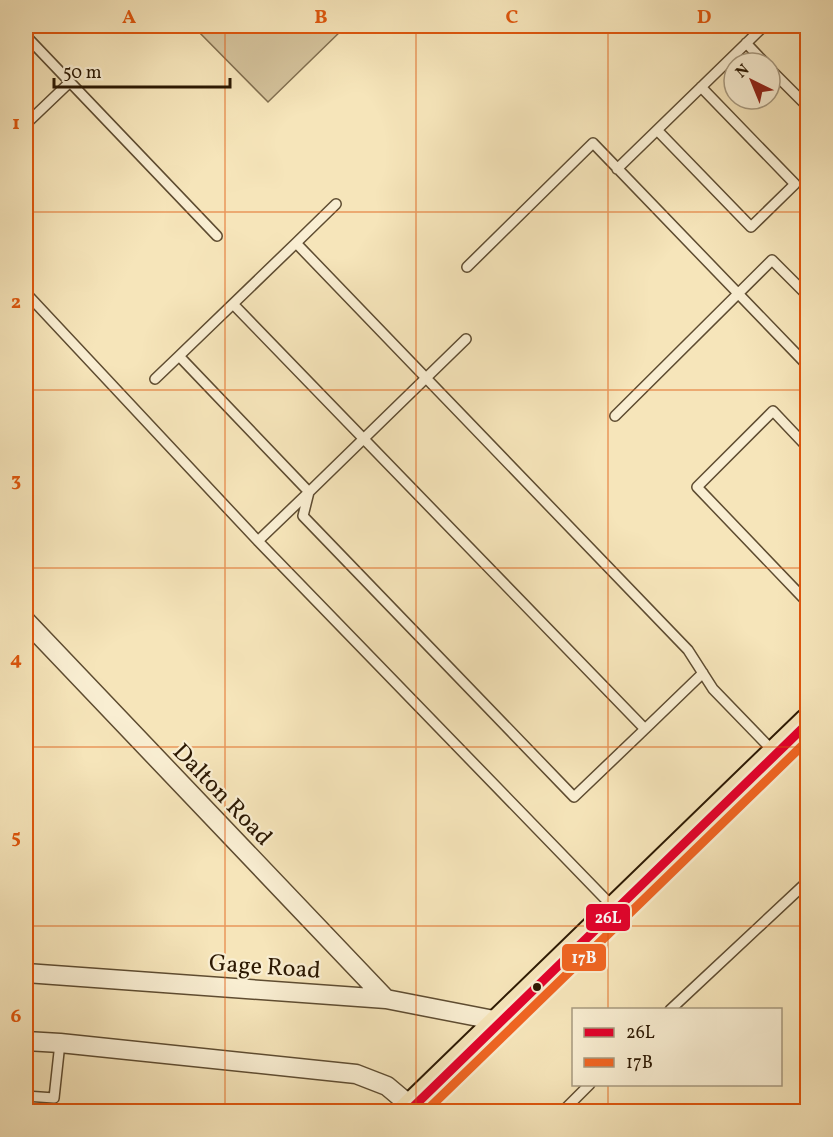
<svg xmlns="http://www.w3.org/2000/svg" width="833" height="1137" font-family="Vollkorn,serif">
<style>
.green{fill:#d4c29b;stroke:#806e4f;stroke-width:1.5}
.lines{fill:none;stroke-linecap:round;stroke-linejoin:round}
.service-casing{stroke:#5e4c31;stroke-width:12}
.minor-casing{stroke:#5e4c31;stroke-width:21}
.primary-casing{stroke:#2c1903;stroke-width:32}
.service{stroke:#f9eed2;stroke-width:9}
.minor{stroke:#f9eed2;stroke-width:18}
.primary{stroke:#f6e5ba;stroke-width:28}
.bus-1-casing{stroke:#f9eed2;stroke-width:14}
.bus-2-casing{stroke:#f9eed2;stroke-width:14}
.bus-1{stroke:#e4002b;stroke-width:9}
.bus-2{stroke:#f26522;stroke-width:9}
.grid{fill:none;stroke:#df560c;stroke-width:1.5;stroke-opacity:0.55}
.bus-dot{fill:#2c1903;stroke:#f9eed2;stroke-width:2}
.labels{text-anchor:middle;stroke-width:4.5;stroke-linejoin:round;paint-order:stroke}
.street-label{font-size:24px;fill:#2c1903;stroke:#f9eed2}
.line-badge{stroke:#f9eed2;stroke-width:2}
.badge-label{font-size:16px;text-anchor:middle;font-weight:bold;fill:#fff}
.neatline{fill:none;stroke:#df560c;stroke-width:2}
.grid-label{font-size:20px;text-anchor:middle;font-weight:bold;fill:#df560c}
</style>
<rect width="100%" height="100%" fill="#f6e5ba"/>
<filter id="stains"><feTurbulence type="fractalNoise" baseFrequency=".00333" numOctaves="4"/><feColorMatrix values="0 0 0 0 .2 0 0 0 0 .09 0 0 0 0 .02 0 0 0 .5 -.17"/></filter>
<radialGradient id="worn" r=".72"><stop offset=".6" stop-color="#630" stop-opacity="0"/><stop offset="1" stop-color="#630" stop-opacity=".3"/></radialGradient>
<path class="green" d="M 193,26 L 346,26 L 268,102 Z"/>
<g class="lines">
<g class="service-casing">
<path id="service" d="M 26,36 L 217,236
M 746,43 L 765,63
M 770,69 L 808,107
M 26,124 L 70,82
M 657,130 L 751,227 L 795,184 L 701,87
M 617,169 L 764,26
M 296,243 L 336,204
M 467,267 L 593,143 L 808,366
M 26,293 L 258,541 L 613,907
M 233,304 L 645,729 L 574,797 L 303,516 L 309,492
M 466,339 L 309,492 L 179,356 L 296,243 L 688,650 L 713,689 L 774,752
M 155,379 L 179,356
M 615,416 L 772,260 L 808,296
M 808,448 L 773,411 L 697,487 L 808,603
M 258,541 L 309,492
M 645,729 L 703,673
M 670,1010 L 808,881
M 26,1096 L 54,1098 L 60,1043
M 562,1112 L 590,1084"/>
</g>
<g class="minor-casing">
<path id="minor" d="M 26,621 L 386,999
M 26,973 L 386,999 L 499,1021
M 26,1041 L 60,1043 L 356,1074 L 387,1086 L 412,1107"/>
</g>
<g class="primary-casing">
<path id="primary" d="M 407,1112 L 808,723"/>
</g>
<use href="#service" class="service"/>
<use href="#minor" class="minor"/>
<use href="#primary" class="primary"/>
<g class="bus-1-casing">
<path id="bus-1" d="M 408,1112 L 808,723"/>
</g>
<g class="bus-2-casing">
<path id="bus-2" d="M 425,1112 L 808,740"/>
</g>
<use href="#bus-1" class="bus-1"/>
<use href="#bus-2" class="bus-2"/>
</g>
<path class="grid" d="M 225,26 L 225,1112M 416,26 L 416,1112M 608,26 L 608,1010M 26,212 L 808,212M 26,390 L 808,390M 26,568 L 808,568M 26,747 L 808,747M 26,926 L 808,926M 608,1084 L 608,1112"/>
<circle class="bus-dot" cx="537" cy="987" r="5"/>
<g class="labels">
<g class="street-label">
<text transform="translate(223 794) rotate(46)" y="8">Dalton Road</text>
<text transform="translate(265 966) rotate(4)" y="8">Gage Road</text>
</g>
</g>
<g class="line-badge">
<rect x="585" y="903" width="46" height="29" rx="6" fill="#e4002b"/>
<rect x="561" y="943" width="46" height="29" rx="6" fill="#f26522"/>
</g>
<g class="badge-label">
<text x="608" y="923">26L</text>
<text x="584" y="963">17B</text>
</g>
<rect width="833" height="1137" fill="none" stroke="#f6e5ba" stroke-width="66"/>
<rect x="572" y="1008" width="210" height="78" fill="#f9eed2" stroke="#a7997f" stroke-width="1.5"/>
<rect x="584" y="1028" width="30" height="9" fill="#e4002b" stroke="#a7997f" stroke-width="1.5"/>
<text x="626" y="1038" font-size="18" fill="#2c1903">26L</text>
<rect x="584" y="1058" width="30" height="9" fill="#f26522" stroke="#a7997f" stroke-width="1.5"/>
<text x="626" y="1068" font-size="18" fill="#2c1903">17B</text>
<g transform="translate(752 81) rotate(317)"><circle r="28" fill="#f9eed2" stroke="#a7997f" stroke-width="1.5"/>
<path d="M0-4.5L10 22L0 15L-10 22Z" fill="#8f2418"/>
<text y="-9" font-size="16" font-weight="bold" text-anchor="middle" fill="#2c1903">N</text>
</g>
<path d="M54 78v9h176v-9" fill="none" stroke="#2c1903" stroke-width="3"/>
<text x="63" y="78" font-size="18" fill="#2c1903" stroke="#f9eed2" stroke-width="4.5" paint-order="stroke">50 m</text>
<rect x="33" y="33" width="767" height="1071" class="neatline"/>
<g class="grid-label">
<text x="129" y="23">A</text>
<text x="321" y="23">B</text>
<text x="512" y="23">C</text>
<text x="704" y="23">D</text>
<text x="16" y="129">1</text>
<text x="16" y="308">2</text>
<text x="16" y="486">3</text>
<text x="16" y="665">4</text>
<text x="16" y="843">5</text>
<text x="16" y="1022">6</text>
</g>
<rect width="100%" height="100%" filter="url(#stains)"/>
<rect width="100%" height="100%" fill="url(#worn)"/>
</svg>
